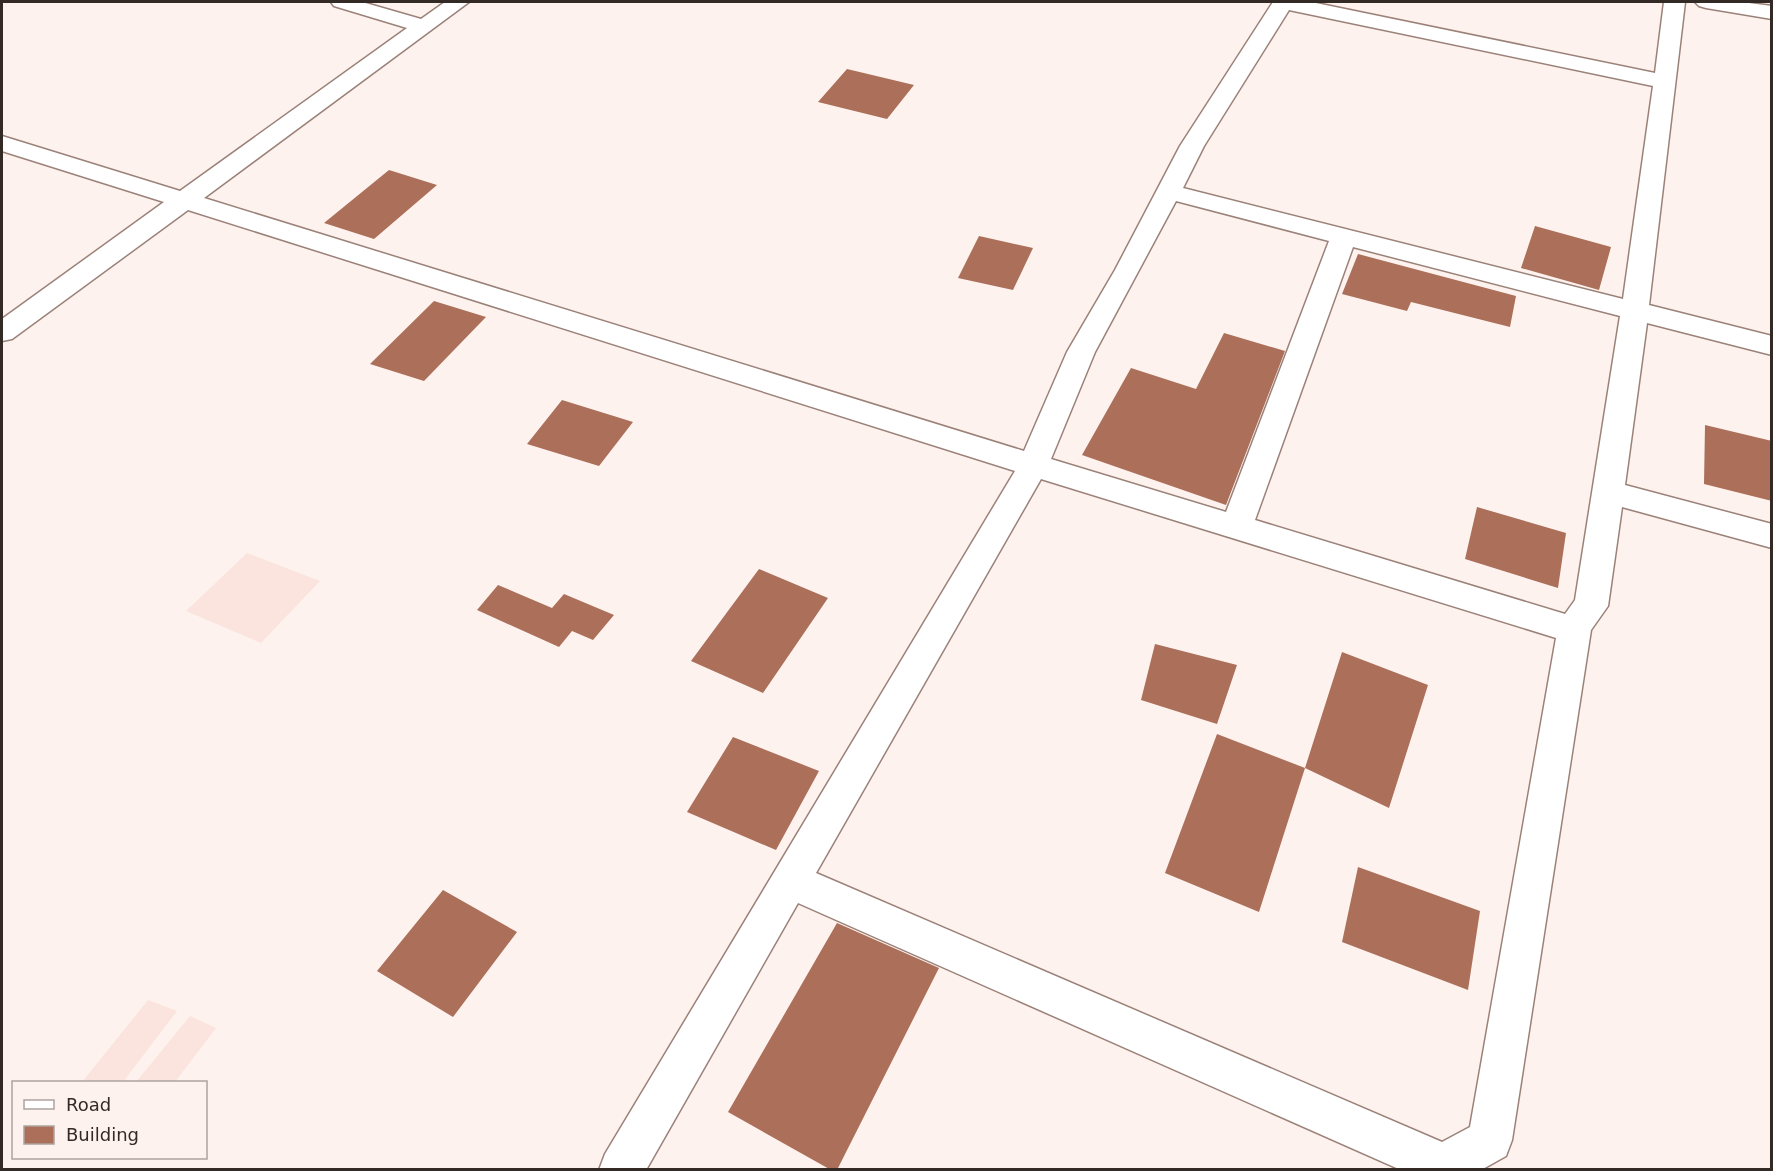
<svg xmlns="http://www.w3.org/2000/svg" width="1773" height="1171" font-family="'DejaVu Sans',sans-serif">
<style>
.built{fill:#fae4dd}
.building{fill:#ab6f5a}
.lines{fill:none;stroke-linecap:round;stroke-linejoin:round}
.street-casing{stroke:#9b8279;stroke-width:3}
.street{fill:#fff;fill-rule:evenodd}
</style>
<rect width="100%" height="100%" fill="#fef2ee"/>
<path class="built" d="M 247,553 L 320,581 L 261,643 L 186,611 Z
M 148,1000 L 177,1011 L 123,1082 L 82,1082 Z
M 190,1016 L 216,1028 L 175,1082 L 136,1082 Z"/>
<path class="building" d="M 847,69 L 914,85 L 887,119 L 818,102 Z
M 389,170 L 437,185 L 374,239 L 324,223 Z
M 1535,226 L 1611,247 L 1599,290 L 1521,268 Z
M 979,236 L 1033,248 L 1013,290 L 958,278 Z
M 1358,254 L 1516,296 L 1510,327 L 1411,302 L 1407,311 L 1342,294 Z
M 434,301 L 486,317 L 424,381 L 370,364 Z
M 1224,333 L 1285,351 L 1226,505 L 1082,455 L 1131,368 L 1196,389 Z
M 562,400 L 633,422 L 599,466 L 527,444 Z
M 1705,425 L 1772,441 L 1772,501 L 1704,484 Z
M 1477,507 L 1566,533 L 1558,588 L 1465,559 Z
M 759,569 L 828,598 L 763,693 L 691,661 Z
M 498,585 L 552,608 L 564,594 L 614,615 L 593,640 L 572,631 L 559,647 L 477,610 Z
M 1155,644 L 1237,665 L 1217,724 L 1141,700 Z
M 1342,652 L 1428,685 L 1389,808 L 1305,768 Z
M 1217,734 L 1305,768 L 1259,912 L 1165,873 Z
M 733,737 L 819,771 L 776,850 L 687,812 Z
M 1358,867 L 1480,911 L 1468,990 L 1342,942 Z
M 443,890 L 517,932 L 453,1017 L 377,971 Z
M 837,923 L 939,968 L 837,1170 L 831,1170 L 728,1112 Z"/>
<g class="lines">
<g class="street-casing">
<path id="street" d="M 331,2 L 362,2 L 421,19 L 445,2 L 469,2 L 204,198 L 1024,451 L 1067,352 L 1115,270 L 1180,146 L 1273,2 L 1311,2 L 1655,73 L 1664,2 L 1685,2 L 1649,305 L 1772,336 L 1772,355 L 1647,323 L 1625,485 L 1772,524 L 1772,548 L 1622,507 L 1608,606 L 1591,630 L 1512,1140 L 1506,1156 L 1481,1170 L 1401,1170 L 798,903 L 646,1170 L 599,1170 L 605,1154 L 1015,471 L 188,210 L 12,339 L 2,341 L 2,319 L 164,202 L 2,151 L 2,136 L 180,191 L 407,28 L 334,6 ZM 1289,10 L 1653,86 L 1623,299 L 1183,188 L 1204,146 ZM 1176,201 L 1329,241 L 1226,512 L 1051,459 L 1095,352 ZM 1353,247 L 1620,316 L 1575,600 L 1565,614 L 1255,520 ZM 1041,479 L 1556,638 L 1470,1127 L 1442,1142 L 816,873 Z
M 1695,2 L 1741,2 L 1772,6 L 1772,19 L 1706,8 L 1699,6 Z"/>
</g>
<use href="#street" class="street"/>
</g>
<rect width="1773" height="1171" fill="none" stroke="#332925" stroke-width="6"/>
<rect x="12" y="1081" width="195" height="78" fill="#fef2ee" stroke="#ada29e" stroke-width="1.5"/>
<rect x="24" y="1100" width="30" height="9" fill="#ffffff" stroke="#ada29e" stroke-width="1.5"/>
<text x="66" y="1111" font-size="18" fill="#332925">Road</text>
<rect x="24" y="1126" width="30" height="18" fill="#ab6f5a" stroke="#ada29e" stroke-width="1.5"/>
<text x="66" y="1141" font-size="18" fill="#332925">Building</text>
</svg>
